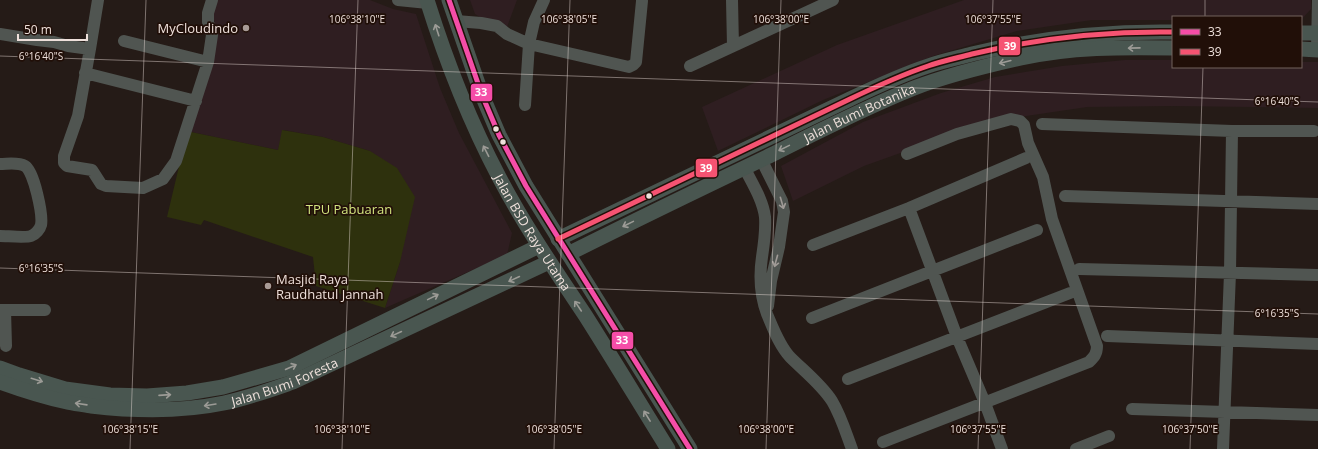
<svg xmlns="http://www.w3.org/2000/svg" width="1318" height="449" font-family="'Open Sans',sans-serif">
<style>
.commercial{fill:#2f1e21}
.green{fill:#2e310d}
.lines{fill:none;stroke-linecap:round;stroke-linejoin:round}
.minor{stroke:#505551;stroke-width:12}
.major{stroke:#495650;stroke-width:15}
.bus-1-casing{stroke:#210f08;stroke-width:8}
.bus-2-casing{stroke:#210f08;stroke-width:8}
.bus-1{stroke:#f54da8;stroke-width:5}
.bus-2{stroke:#f65372;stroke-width:5}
.oneway{stroke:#9c9b96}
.oneway2{stroke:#9f9a96}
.ticks{fill:none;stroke:#eee0db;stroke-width:1;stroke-opacity:0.45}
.poi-dot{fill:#a89b96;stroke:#210f08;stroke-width:1.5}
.bus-dot{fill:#eee0db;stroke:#210f08;stroke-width:1.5}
.labels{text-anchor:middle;stroke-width:3.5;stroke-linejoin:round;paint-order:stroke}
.poi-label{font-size:13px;fill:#eee0db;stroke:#210f08;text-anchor:end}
.street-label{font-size:13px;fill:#eee0db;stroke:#210f08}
.park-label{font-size:13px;fill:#d2e47e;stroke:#210f08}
.ticks-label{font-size:10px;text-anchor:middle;fill:#eee0db;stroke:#210f08;stroke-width:3.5;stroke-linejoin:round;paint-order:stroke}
.line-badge{stroke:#210f08;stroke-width:1.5}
.badge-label{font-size:11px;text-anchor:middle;font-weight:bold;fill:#fff}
</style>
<rect width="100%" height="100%" fill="#251b17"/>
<path class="commercial" d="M 216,0 L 370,0 L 393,9 L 416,14 L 440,88 L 459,133 L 512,233 L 507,255 L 385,308 L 400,262 L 370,151 L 323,137 L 283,130 L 278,150 L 191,132 L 217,37 L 213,14 Z
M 470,0 L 517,0 L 507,27 L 488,22 L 475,14 Z
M 964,0 L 1311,0 L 1311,9 L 1301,20 L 1301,17 L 1173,17 L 1173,20 L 1092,20 L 1017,31 L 933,56 L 823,100 L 718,151 L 702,107 L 837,45 Z
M 1125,60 L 1173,60 L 1173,67 L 1301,67 L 1301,62 L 1318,62 L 1318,108 L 1172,106 L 1087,107 L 1012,118 L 945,137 L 864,166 L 793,201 L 781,166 L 863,122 L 941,93 L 995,77 L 1062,66 Z"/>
<path class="green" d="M 282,130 L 323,137 L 370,151 L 397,168 L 415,197 L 400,262 L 385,308 L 316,286 L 313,257 L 204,220 L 201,225 L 167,217 L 181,158 L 191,132 L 278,150 Z"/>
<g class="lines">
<path class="minor" d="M 398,0 L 428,3
M 732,0 L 733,46
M 456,21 L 481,23 L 497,26 L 507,34 L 529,44 L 629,67 L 633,65 L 636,62 L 642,1
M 0,34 L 37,40 L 54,42 L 68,46 L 90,49 L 78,116 L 64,156 L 64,163 L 67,166 L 92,170 L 101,184 L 106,186 L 143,188 L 163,179 L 176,161 L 208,62 L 212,35 L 208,22 L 208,13 L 212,0
M 124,41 L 208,62
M 90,49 L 98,0
M 1317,50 L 1318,0
M 690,66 L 833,0
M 85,73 L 196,101
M 525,105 L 529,44 L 534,22 L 544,0
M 1042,124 L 1232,131 L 1314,131
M 761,159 L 782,201 L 784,212 L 779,247 L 771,281 L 768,306
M 0,164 C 8,164 18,162 25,166 C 34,171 43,215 41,225 C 40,229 36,234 31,236 C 26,238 7,236 0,236
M 744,167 C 752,183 763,200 765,217 C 766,231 764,244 762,257 C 759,277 760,295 767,314 C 773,328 779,345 790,357 C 804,371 821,384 832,401 C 841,416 846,433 852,449
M 1065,196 L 1318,204
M 909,208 L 957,337 L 985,403 L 1002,449
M 813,245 L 909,208 L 1026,158
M 1079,269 L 1317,275
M 0,310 L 45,310
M 5,310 L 6,346
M 812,318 L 1037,230
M 1107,336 L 1318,344
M 848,379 L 1070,293
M 1132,409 L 1318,415
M 883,442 L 1089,362 C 1094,357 1097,354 1097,346 L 1052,219 L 1043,177 L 1028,143 L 1024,125 L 1020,121 L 1011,119 L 957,134 L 907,154
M 1076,449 L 1109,436
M 1223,449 L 1230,273 L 1232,131"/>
<g class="major">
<path id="s1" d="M 427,0 C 446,61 469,120 499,177 C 524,225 555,270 585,315 C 613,359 640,404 668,449"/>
<path d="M 449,0 L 482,95 L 499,135 L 526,186 L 690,449"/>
<path d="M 1301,33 L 1318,33"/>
<path d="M 1301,49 L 1318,50"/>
<path d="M 558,239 L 850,99 C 875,87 901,75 928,66 C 942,61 957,58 972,54 C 1039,38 1104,31 1173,32"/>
<path id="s2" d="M 568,254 C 634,221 700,189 767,157 C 815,133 864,108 914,88 C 948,75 985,66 1021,58 C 1070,47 1123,47 1173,48"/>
<path d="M 0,368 L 19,375 L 65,389 L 110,395 L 147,396 L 187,393 L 223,387 L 289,368 L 539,246"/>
<path id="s3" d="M 0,382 C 22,390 44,397 67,402 C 75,404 83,404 91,406 C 134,411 181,412 224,403 C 248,398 270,390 293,382 L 549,262"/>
</g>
<g class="bus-1-casing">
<path id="bus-1" d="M 449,0 L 482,95 L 499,135 L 526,186 L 690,449"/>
</g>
<g class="bus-2-casing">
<path id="bus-2" d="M 558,239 L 850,99 C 875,87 901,75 928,66 C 942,61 957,58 972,54 C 1039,38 1104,31 1173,32"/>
</g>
<use href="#bus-1" class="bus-1"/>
<use href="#bus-2" class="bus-2"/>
</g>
<defs><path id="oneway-shaft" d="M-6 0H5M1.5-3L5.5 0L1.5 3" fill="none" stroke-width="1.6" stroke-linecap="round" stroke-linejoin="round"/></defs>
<g class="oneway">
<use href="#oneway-shaft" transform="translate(437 30) rotate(-108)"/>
<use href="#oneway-shaft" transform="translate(1134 48) rotate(179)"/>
<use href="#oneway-shaft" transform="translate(1005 62) rotate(166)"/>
<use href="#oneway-shaft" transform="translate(784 148) rotate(154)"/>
<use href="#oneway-shaft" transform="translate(486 151) rotate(-117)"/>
<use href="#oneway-shaft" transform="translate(628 224) rotate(154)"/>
<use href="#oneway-shaft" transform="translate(514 279) rotate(155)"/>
<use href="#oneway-shaft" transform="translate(433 297) rotate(-26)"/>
<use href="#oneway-shaft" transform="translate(578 306) rotate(-124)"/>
<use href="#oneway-shaft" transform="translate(396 334) rotate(155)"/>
<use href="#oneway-shaft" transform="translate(291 367) rotate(-24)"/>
<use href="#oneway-shaft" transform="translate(37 380) rotate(17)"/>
<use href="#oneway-shaft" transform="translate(165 395) rotate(-4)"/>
<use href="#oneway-shaft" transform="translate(81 404) rotate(-172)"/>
<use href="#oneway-shaft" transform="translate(210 405) rotate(171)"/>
<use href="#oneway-shaft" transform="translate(647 416) rotate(-122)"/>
</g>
<g class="oneway2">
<use href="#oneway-shaft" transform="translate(782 203) rotate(74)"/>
<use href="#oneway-shaft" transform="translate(776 261) rotate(105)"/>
</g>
<path class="ticks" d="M 1205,17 L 1205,0M 0,56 L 1318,102M 0,268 L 1318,314M 130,449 L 146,0M 342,449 L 358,0M 554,449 L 570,0M 766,449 L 781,0M 978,449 L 993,0M 1190,449 L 1203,67"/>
<g class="poi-dot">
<circle cx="246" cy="28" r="4"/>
<circle cx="268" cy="286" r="4"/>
</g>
<g class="bus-dot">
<circle cx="496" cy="129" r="3.5"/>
<circle cx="503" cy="142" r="3.5"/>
<circle cx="649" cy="196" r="3.5"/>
</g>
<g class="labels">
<g class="poi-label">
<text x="238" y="33">MyCloudindo</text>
<text x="276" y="284" text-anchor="start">Masjid Raya<tspan x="276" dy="15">Raudhatul Jannah</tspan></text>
</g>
<g class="street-label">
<text dy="5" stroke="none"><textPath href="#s2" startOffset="324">Jalan Bumi Botanika</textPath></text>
<text dy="5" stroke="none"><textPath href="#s1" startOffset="256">Jalan BSD Raya Utama</textPath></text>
<text dy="5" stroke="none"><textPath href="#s3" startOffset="292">Jalan Bumi Foresta</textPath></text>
</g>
<g class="park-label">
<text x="349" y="214">TPU Pabuaran</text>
</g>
</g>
<g class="ticks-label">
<text x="357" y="23">106°38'10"E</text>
<text x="569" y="23">106°38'05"E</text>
<text x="781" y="23">106°38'00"E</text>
<text x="993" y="23">106°37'55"E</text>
<text x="41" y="60">6°16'40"S</text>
<text x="1277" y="105">6°16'40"S</text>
<text x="41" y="272">6°16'35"S</text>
<text x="1277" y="317">6°16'35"S</text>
<text x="130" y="433">106°38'15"E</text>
<text x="342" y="433">106°38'10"E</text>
<text x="554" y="433">106°38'05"E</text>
<text x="766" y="433">106°38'00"E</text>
<text x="978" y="433">106°37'55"E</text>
<text x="1190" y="433">106°37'50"E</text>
</g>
<g class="line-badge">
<rect x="998" y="36" width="23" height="20" rx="4" fill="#f65372"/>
<rect x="470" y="83" width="23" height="19" rx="4" fill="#f54da8"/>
<rect x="695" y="158" width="23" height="20" rx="4" fill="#f65372"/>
<rect x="611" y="331" width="23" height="19" rx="4" fill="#f54da8"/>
</g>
<g class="badge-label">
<text x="1010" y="50">39</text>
<text x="481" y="96">33</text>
<text x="706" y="172">39</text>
<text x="622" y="344">33</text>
</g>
<rect x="1172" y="16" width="130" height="52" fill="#210f08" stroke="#73635c"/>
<rect x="1180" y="29" width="20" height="6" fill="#f54da8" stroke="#73635c"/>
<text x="1208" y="36" font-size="12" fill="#eee0db">33</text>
<rect x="1180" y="49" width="20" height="6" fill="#f65372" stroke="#73635c"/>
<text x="1208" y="56" font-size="12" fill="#eee0db">39</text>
<path d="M18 34v6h69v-6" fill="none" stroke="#eee0db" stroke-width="2"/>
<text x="24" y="34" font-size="12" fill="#eee0db" stroke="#210f08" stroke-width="3" paint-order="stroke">50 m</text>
</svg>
